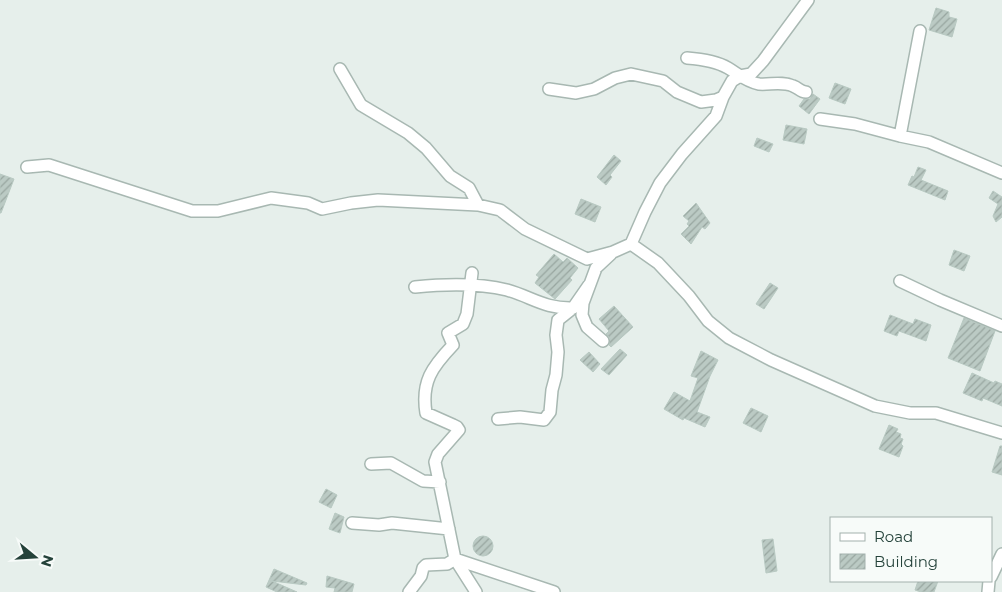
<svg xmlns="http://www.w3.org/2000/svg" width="1002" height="592" font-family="Montserrat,sans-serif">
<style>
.building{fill:url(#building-hatch);stroke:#b8c9c2}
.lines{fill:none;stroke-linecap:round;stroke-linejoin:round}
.minor-casing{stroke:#a8b8b2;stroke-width:14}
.minor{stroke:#fff;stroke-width:11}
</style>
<defs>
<pattern id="building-hatch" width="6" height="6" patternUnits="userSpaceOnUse" patternTransform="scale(1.25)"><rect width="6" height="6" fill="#bbcac4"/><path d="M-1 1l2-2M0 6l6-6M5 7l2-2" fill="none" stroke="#98a6a0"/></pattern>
</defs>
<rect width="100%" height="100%" fill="#e6efeb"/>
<path class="building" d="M 936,8 L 949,12 L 949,17 L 957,19 L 952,37 L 929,30 Z
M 835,83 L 851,89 L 845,104 L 829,98 Z
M 813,94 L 820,99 L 809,114 L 799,106 L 804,99 L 810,99 Z
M 786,125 L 807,129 L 804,144 L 783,140 Z
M 757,138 L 773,144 L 769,152 L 754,146 Z
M 614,155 L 621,161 L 610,175 L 612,177 L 606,185 L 597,177 Z
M 918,167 L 926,170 L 921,180 L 948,191 L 945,200 L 908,185 L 912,176 L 914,177 Z
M 0,174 L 14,179 L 1,213 L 0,213 Z
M 993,191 L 1002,197 L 1002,217 L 996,222 L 993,216 L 998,204 L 989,198 Z
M 581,199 L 601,207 L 595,222 L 575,214 Z
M 696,203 L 710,223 L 705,229 L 702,227 L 691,244 L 681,234 L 689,226 L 687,224 L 689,221 L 683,216 Z
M 954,250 L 970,256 L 964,271 L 949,265 Z
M 554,254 L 563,262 L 567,258 L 578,268 L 570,278 L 572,280 L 555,299 L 535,283 L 539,277 L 536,275 Z
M 770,283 L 778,288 L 764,309 L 756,304 Z
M 614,306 L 633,327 L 611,347 L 609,345 L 610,338 L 606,334 L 609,331 L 599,319 Z
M 890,315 L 913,324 L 915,319 L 931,325 L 926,341 L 899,331 L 897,336 L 884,331 Z
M 964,318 L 995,331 L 980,371 L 948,358 Z
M 620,349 L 627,355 L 609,375 L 601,369 Z
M 701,351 L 718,360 L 710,376 L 697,412 L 710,417 L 705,427 L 684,418 L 683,420 L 664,409 L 674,392 L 690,401 L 698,378 L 691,376 Z
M 589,352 L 600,364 L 593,372 L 580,360 Z
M 972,373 L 994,383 L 995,381 L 1002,384 L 1002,406 L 983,398 L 982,401 L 963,393 Z
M 751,408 L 768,416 L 761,432 L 743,423 Z
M 889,425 L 898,429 L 896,432 L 901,434 L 900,438 L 903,439 L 901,444 L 903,446 L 899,457 L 879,449 Z
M 1000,446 L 1002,446 L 1002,475 L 992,472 Z
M 326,489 L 337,495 L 331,508 L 319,502 Z
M 335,513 L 344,517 L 340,533 L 329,529 Z
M473 546a10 10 0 1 1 20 0a10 10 0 1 1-20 0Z
M 773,539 L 777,571 L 766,573 L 762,540 Z
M 274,569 L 307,583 L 306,585 L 272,581 L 297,592 L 277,592 L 266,587 Z
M 327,576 L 354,584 L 352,592 L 334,592 L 335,588 L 326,587 Z
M 918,581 L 938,581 L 934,592 L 921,592 L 915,590 Z"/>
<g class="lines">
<g class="minor-casing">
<path id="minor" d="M 687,58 C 700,59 716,61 728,68 C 738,74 747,82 759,84 C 770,85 782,81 793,86 C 799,88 800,92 806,92
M 340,69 L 361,105 L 408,133 L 426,148 L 450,176 L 469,188 L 478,205
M 549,89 L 576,93 L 594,89 L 615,78 L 631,74 L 663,81 L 677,92 L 701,102 L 716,100 L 723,97
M 820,119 L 855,124 L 900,136 L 929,142 L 1002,173
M 900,136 L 920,31
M 27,167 L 49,165 L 192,211 L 218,211 L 271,198 L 308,203 L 322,209 L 351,203 L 378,200 L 478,205 L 500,210 L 525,229 L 587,259 L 613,252 L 631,244 L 658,263 L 689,296 L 708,321 L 729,338 L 771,360 L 875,406 L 910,413 L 936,413 L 1002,433
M 631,244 L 645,212 L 660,183 L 682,154 L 716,116 L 723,97 L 732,81 L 740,76 L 751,74 L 763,61 L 808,0
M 472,273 L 467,314 L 463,324 L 448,333 L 453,345 C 432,367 421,382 426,413 L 453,425 L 457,427 L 459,430 L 438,454 L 435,462 L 455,559 L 476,592
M 900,281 L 940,300 L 1002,326
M 415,287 C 445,284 478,283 507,290 C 532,297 545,309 573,308 L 589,285
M 603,341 L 587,327 L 582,315 L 583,303 L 596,268 L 611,254
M 498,419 L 520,417 L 544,420 L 550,412 L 552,390 L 556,375 L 558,352 L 556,335 L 558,320 L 573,308
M 371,464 L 391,463 L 423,481 L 440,482
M 352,523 L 379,525 L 392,523 L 449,529
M 991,577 L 1002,554
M 409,592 L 421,576 L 423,568 L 426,565 L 447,564 L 455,559 L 554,592
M 988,592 L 989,581"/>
</g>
<use href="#minor" class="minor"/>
</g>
<rect x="830" y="517" width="162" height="65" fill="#f7fbf9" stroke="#a3b1ad"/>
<rect x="840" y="533" width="25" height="8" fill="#ffffff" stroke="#a3b1ad"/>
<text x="874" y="542" font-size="15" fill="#24423a">Road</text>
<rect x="840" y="554" width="25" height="15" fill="url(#building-hatch)" stroke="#a3b1ad"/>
<text x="874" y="567" font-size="15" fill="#24423a">Building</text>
<g transform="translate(35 557) rotate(108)" stroke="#f7fbf9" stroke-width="4" paint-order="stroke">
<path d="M0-4L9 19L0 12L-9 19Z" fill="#24423a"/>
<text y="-8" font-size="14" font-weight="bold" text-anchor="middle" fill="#24423a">N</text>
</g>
</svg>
